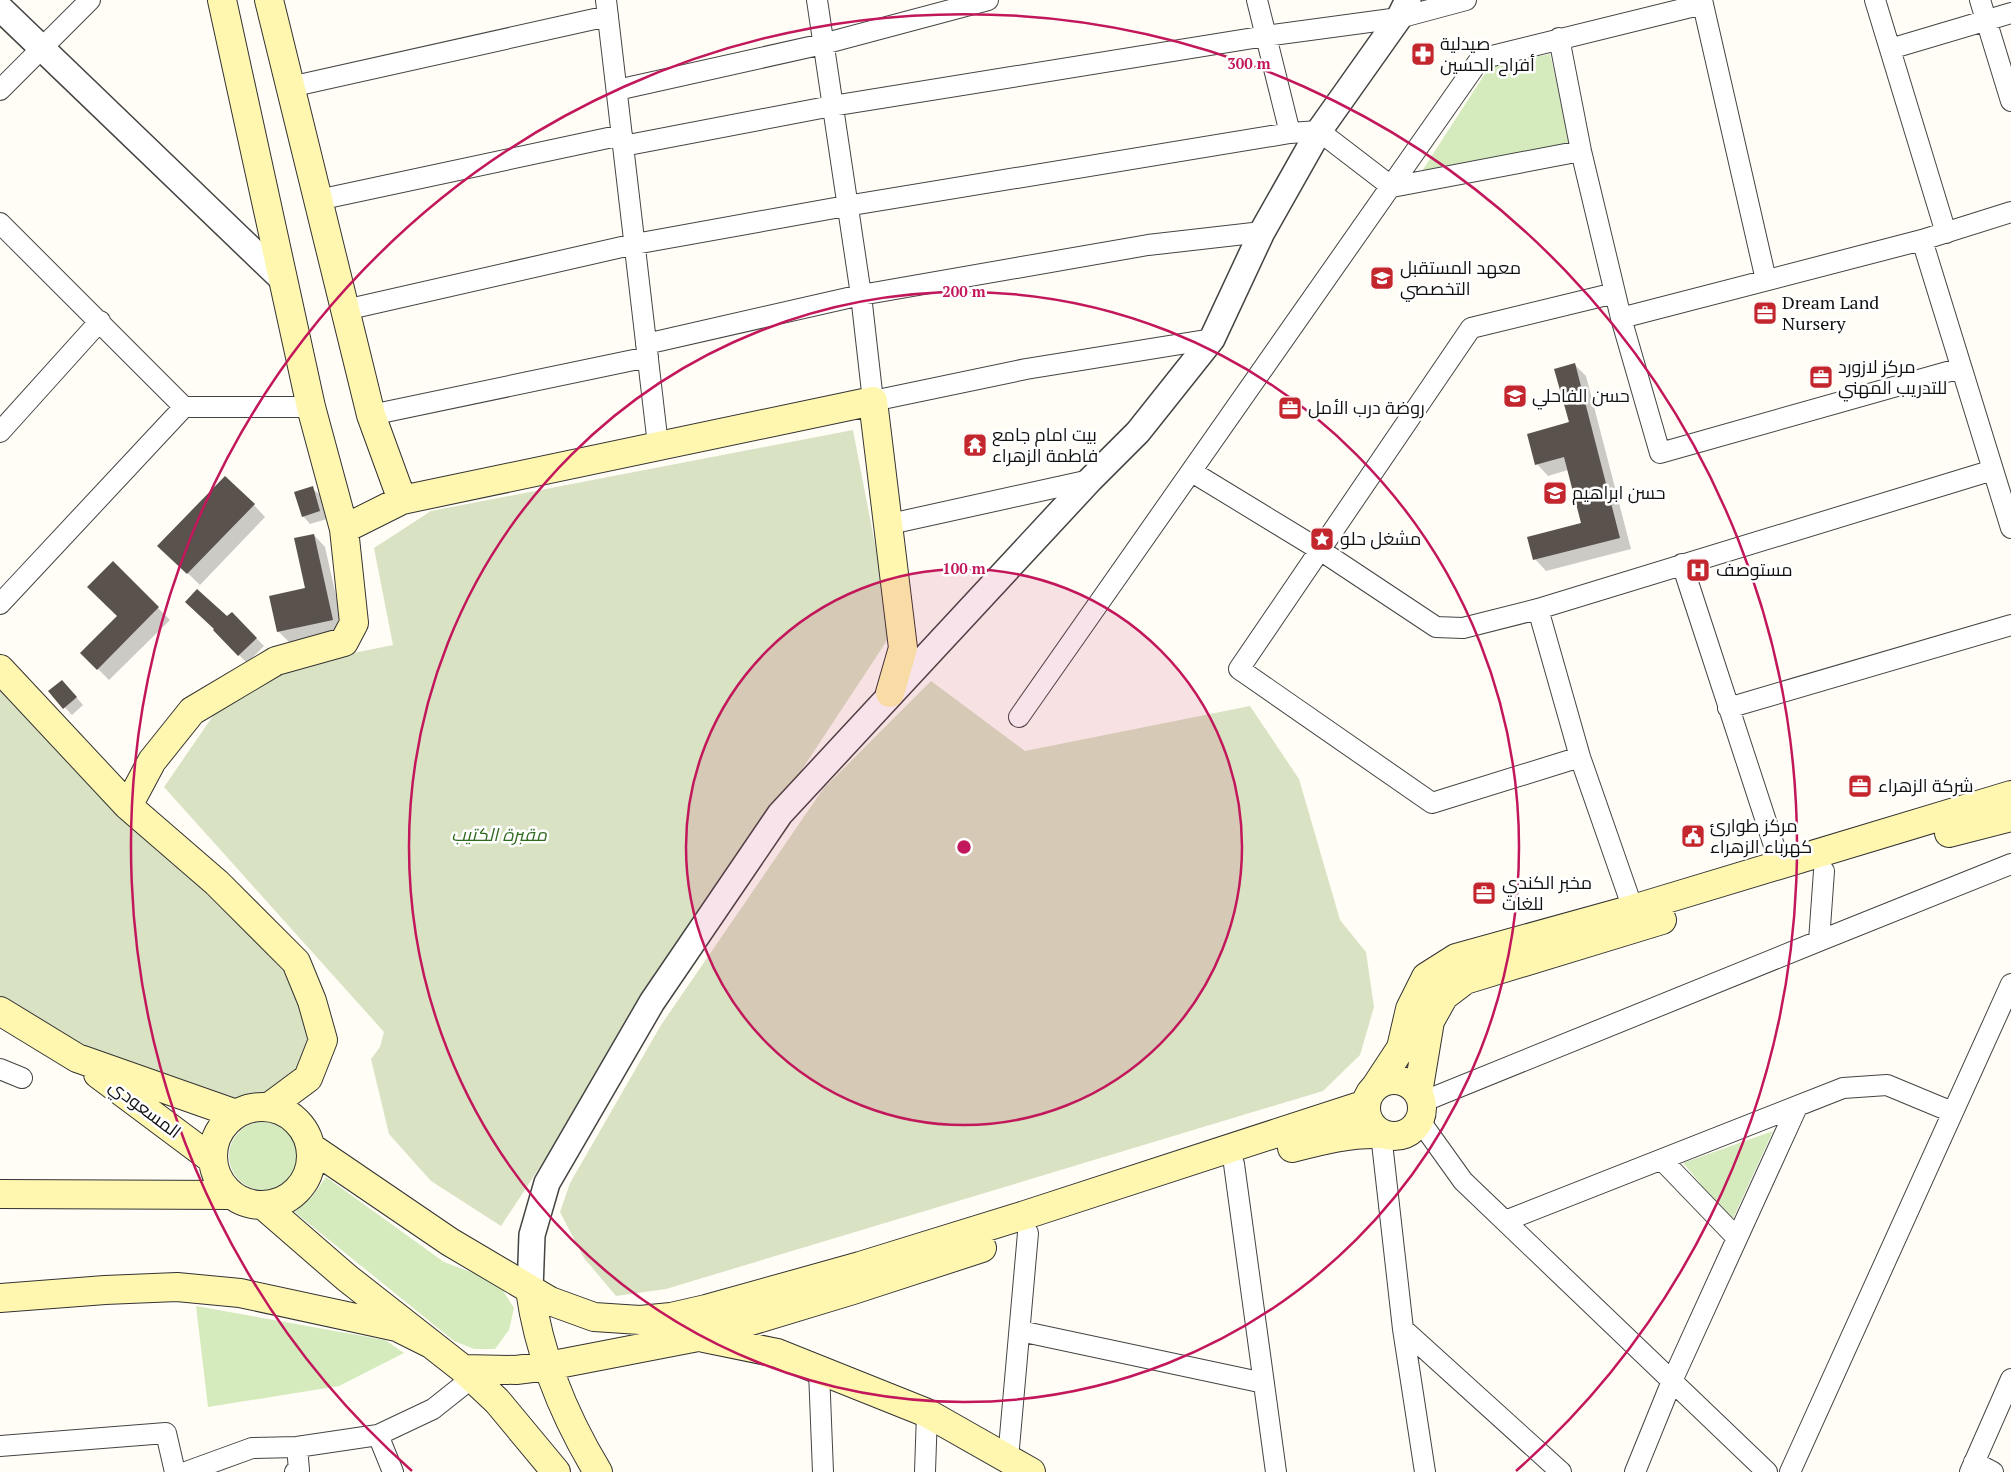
<svg xmlns="http://www.w3.org/2000/svg" width="2011" height="1472" font-family="'PT Serif',Cairo,serif">
<style>
.green{fill:#d5ebbd}
.cemetery{fill:#d9e3c4}
.shadow{fill:#0003}
.building{fill:#5a524d}
.lines{fill:none;stroke-linecap:round;stroke-linejoin:round}
.minor-casing{stroke:#444;stroke-width:22}
.tertiary-casing{stroke:#444;stroke-width:28}
.secondary-casing{stroke:#333;stroke-width:30}
.minor{stroke:#fff;stroke-width:20}
.tertiary{stroke:#fff;stroke-width:25}
.secondary{stroke:#fff6b0;stroke-width:28}
.ring{fill:none;stroke:#c2185b;stroke-width:2.5}
.labels{text-anchor:middle;stroke-width:5;stroke-linejoin:round;paint-order:stroke}
.poi-label{font-size:18px;fill:#111;stroke:#fff;text-anchor:start}
.park-label{font-size:18px;font-style:italic;fill:#2f6b1f;stroke:#fff}
.street-label{font-size:18px;fill:#111;stroke:#fff}
.centre{fill:#c2185b;stroke:#fff;stroke-width:2.5}
.ring-label{font-size:15px;text-anchor:middle;font-weight:bold;fill:#c2185b;stroke:#fff;stroke-width:5;stroke-linejoin:round;paint-order:stroke}
</style>
<rect width="100%" height="100%" fill="#fffdf5"/>
<path class="green" d="M 1550,54 L 1571,143 L 1420,174 L 1490,66 Z
M229 1156a34 34 0 1 1 68 0a34 34 0 1 1-68 0Z
M 1773,1131 L 1732,1221 L 1683,1163 Z
M 326,1177 L 444,1262 L 484,1277 L 500,1286 L 514,1308 L 509,1330 L 495,1349 L 474,1349 L 454,1341 L 292,1210 L 312,1197 Z
M 196,1306 L 385,1340 L 404,1353 L 339,1386 L 208,1407 Z"/>
<path class="cemetery" d="M 853,430 L 892,633 L 501,1226 L 431,1181 L 389,1134 L 371,1059 L 380,1047 L 384,1032 L 164,787 L 217,710 L 298,664 L 393,645 L 374,548 L 431,511 Z
M 0,669 L 217,883 L 312,1001 L 308,1078 L 260,1107 L 236,1114 L 0,1011 Z
M 931,681 L 1025,751 L 1250,706 L 1299,779 L 1340,920 L 1366,952 L 1374,1007 L 1360,1055 L 1323,1091 L 666,1289 L 616,1296 L 584,1258 L 560,1212 L 570,1183 L 661,1025 L 823,789 Z"/>
<path class="shadow" d="M 1574,364 L 1586,376 L 1631,549 L 1546,571 L 1535,559 L 1582,524 L 1568,470 L 1548,476 L 1537,464 L 1570,423 Z
M 312,488 L 320,495 L 327,519 L 310,524 L 303,516 Z
M 254,505 L 265,517 L 200,585 L 171,557 Z
M 314,535 L 325,547 L 344,631 L 290,643 L 278,631 L 306,589 Z
M 113,563 L 170,620 L 109,680 L 82,653 L 119,617 Z
M 232,613 L 264,646 L 247,663 L 214,630 Z
M 69,689 L 83,705 L 72,715 L 50,692 Z"/>
<path class="building" d="M 1575,363 L 1620,538 L 1533,560 L 1527,537 L 1581,523 L 1564,457 L 1535,465 L 1527,434 L 1569,422 L 1554,369 Z
M 225,476 L 255,504 L 187,574 L 157,546 Z
M 313,486 L 320,511 L 302,517 L 294,492 Z
M 314,534 L 333,620 L 277,632 L 269,596 L 305,588 L 294,538 Z
M 113,561 L 159,607 L 97,670 L 80,653 L 117,616 L 87,587 Z
M 197,589 L 227,616 L 232,612 L 257,638 L 238,656 L 213,630 L 214,629 L 185,602 Z
M 62,680 L 77,697 L 63,709 L 48,691 Z"/>
<g class="lines">
<g class="minor-casing">
<path id="minor" d="M 606,0 L 658,445
M 817,0 L 861,295 L 873,401 L 1026,369 L 1212,339
M 1257,0 L 1290,133
M 1702,0 L 1766,280
M 1875,0 L 1946,233
M 1980,0 L 2011,101
M 1559,38 L 1581,151 L 1621,318 L 1660,453 L 1961,368
M 1890,49 L 2011,13
M 290,87 L 608,16
M 0,90 L 90,0
M 617,90 L 823,44 L 988,0
M 623,146 L 832,106 L 1266,36 L 1399,18 L 1466,0
M 318,200 L 622,135
M 0,223 L 184,407
M 1922,240 L 2011,528
M 345,310 L 635,244 L 846,206 L 1290,133 L 1319,131 L 1392,187 L 1581,151
M 1621,318 L 1922,240 L 2011,212
M 646,344 L 861,295 L 1148,245 L 1262,232
M 371,415 L 648,357
M 0,432 L 100,321
M 1192,472 L 1320,550 L 1436,627 L 1463,628 L 1538,609 L 1993,470
M 890,524 L 1090,480
M 1682,564 L 1780,864
M 0,604 L 184,407 L 311,407
M 1538,609 L 1580,757 L 1633,909
M 1728,708 L 2011,625
M 1019,717 L 1480,59 L 1703,4
M 1580,757 L 1432,803 L 1239,669 L 1471,328 L 1615,293
M 1819,941 L 2011,864
M 0,1069 L 22,1078
M 1422,1102 L 1819,941 L 1824,871
M 1420,1121 L 1463,1181 L 1767,1472
M 1381,1134 L 1403,1329 L 1425,1472
M 1662,1160 L 1737,1238
M 1234,1164 L 1276,1472
M 1505,1221 L 1843,1088 L 1887,1085 L 1952,1112
M 1403,1329 L 1561,1472
M 1020,1331 L 1264,1383
M 819,1371 L 823,1472
M 378,1435 L 393,1472
M 0,1446 L 166,1433 L 175,1472
M 1008,1459 L 1028,1233
M 1974,1462 L 1993,1472
M 186,1472 L 252,1448 L 297,1447 L 378,1435 L 433,1409 L 472,1378
M 295,1472 L 299,1470 L 297,1447
M 925,1472 L 927,1413
M 1635,1472 L 1672,1381 L 1797,1107
M 1790,1472 L 2011,984
M 1970,1472 L 2011,1379"/>
</g>
<g class="tertiary-casing">
<path id="tertiary" d="M 0,8 L 283,280
M 530,1290 L 532,1235 L 547,1183 L 652,1002 L 780,814 L 1090,480 L 1138,432 L 1212,339 L 1262,232 L 1319,131 L 1399,18 L 1408,0"/>
</g>
<g class="secondary-casing">
<path id="secondary" d="M 222,0 L 311,407 L 344,529
M 269,0 L 371,415 L 402,500
M 0,669 L 128,806 L 217,883 L 296,962 L 312,1001 L 323,1040 L 308,1078 L 269,1107
M 128,806 L 152,761 L 192,711 L 276,661 L 344,642 L 354,623 L 344,529 L 402,500 L 873,401 L 903,648 L 890,693
M 1949,833 L 2011,817
M 0,1011 L 77,1058 L 236,1114
M 98,1074 L 213,1160
M1366 1108a28 28 0 1 1 56 0a28 28 0 1 1-56 0Z
M 1376,1086 L 1401,1048 L 1410,1009 L 1426,977 L 1456,958 L 1633,909 L 2011,795
M 1418,1093 L 1430,1021 L 1444,996 L 1465,980 L 1662,920
M213 1156a49 49 0 1 1 98 0a49 49 0 1 1-98 0Z
M 312,1148 L 450,1242 L 550,1301 L 594,1317 L 640,1320 L 671,1317 L 706,1309 L 860,1266 L 1025,1215 L 1366,1104
M 1292,1148 C 1322,1140 1350,1133 1381,1134
M 0,1194 L 232,1195
M 264,1206 L 347,1278 L 463,1369 L 497,1401 L 556,1472
M 530,1290 C 539,1354 564,1416 598,1472
M 0,1298 L 105,1290 L 177,1287 L 240,1293 L 397,1327 L 429,1343
M 704,1338 L 777,1353 L 927,1413 L 1031,1472
M 463,1369 L 516,1370 L 548,1366 L 698,1337 L 853,1290 L 982,1248"/>
</g>
<use href="#minor" class="minor"/>
<use href="#tertiary" class="tertiary"/>
<use href="#secondary" class="secondary"/>
</g>
<circle cx="964" cy="847" r="278" fill="#c2185b" fill-opacity=".12"/>
<g class="ring">
<circle cx="964" cy="847" r="278"/>
<circle cx="964" cy="847" r="555"/>
<path d="M412 1471A833 833 0 1 1 1516 1471"/>
</g>
<defs>
<g id="pharmacy-square" transform="scale(1.25)"><rect x="-9" y="-9" width="18" height="18" rx="4" fill="#c4262e" stroke="#fff"/><path d="M-2-6h4v4h4v4h-4v4h-4v-4h-4v-4h4Z" fill="#fff"/></g>
<g id="school-square" transform="scale(1.25)"><rect x="-9" y="-9" width="18" height="18" rx="4" fill="#c4262e" stroke="#fff"/><path d="M0-5L7-2L0 1L-7-2ZM-4 1L0 2.5L4 1V4Q0 6-4 4Z" fill="#fff"/></g>
<g id="office-square" transform="scale(1.25)"><rect x="-9" y="-9" width="18" height="18" rx="4" fill="#c4262e" stroke="#fff"/><path d="M-6-3h4V-5.5h4V-3h4V5H-6ZM-1-4.5V-3h2v-1.5ZM-6 0V1H6V0Z" fill="#fff"/></g>
<g id="temple-square" transform="scale(1.25)"><rect x="-9" y="-9" width="18" height="18" rx="4" fill="#c4262e" stroke="#fff"/><path d="M0-6L5-2H3V0L6.5 2.5H4V6H1.5V3h-3V6H-4V2.5H-6.5L-3 0V-2H-5Z" fill="#fff"/></g>
<g id="sight-square" transform="scale(1.25)"><rect x="-9" y="-9" width="18" height="18" rx="4" fill="#c4262e" stroke="#fff"/><path d="M0-6L1.8-2.2L6-1.7L2.9 1.2L3.7 5.4L0 3.3L-3.7 5.4L-2.9 1.2L-6-1.7L-1.8-2.2Z" fill="#fff"/></g>
<g id="hospital-square" transform="scale(1.25)"><rect x="-9" y="-9" width="18" height="18" rx="4" fill="#c4262e" stroke="#fff"/><path d="M-5-5h3v3.5h4V-5h3V5h-3V1.5h-4V5h-3Z" fill="#fff"/></g>
<g id="civic-square" transform="scale(1.25)"><rect x="-9" y="-9" width="18" height="18" rx="4" fill="#c4262e" stroke="#fff"/><path d="M-.6-6.5H3V-4.5H.6V-3L4-1V1h2V6H-6V1h2V-1L-.6-3ZM-1.2 2.5V6h2.4V2.5Z" fill="#fff"/></g>
</defs>
<g fill-rule="evenodd">
<use href="#pharmacy-square" x="1423" y="54"/>
<use href="#school-square" x="1382" y="278"/>
<use href="#office-square" x="1765" y="313"/>
<use href="#office-square" x="1821" y="377"/>
<use href="#school-square" x="1515" y="396"/>
<use href="#office-square" x="1290" y="408"/>
<use href="#temple-square" x="975" y="445"/>
<use href="#school-square" x="1555" y="493"/>
<use href="#sight-square" x="1322" y="539"/>
<use href="#hospital-square" x="1698" y="570"/>
<use href="#office-square" x="1860" y="786"/>
<use href="#civic-square" x="1693" y="836"/>
<use href="#office-square" x="1484" y="893"/>
</g>
<g class="labels">
<g class="poi-label">
<text x="1440" y="50">صيدلية<tspan x="1440" dy="21">أفراح الحسين</tspan></text>
<text x="1400" y="274">معهد المستقبل<tspan x="1400" dy="21">التخصصي</tspan></text>
<text x="1782" y="309">Dream Land<tspan x="1782" dy="21">Nursery</tspan></text>
<text x="1838" y="373">مركز لازورد<tspan x="1838" dy="21">للتدريب المهني</tspan></text>
<text x="1532" y="402">حسن الفاحلي</text>
<text x="1308" y="414">روضة درب الأمل</text>
<text x="992" y="441">بيت امام جامع<tspan x="992" dy="21">فاطمة الزهراء</tspan></text>
<text x="1572" y="499">حسن ابراهيم</text>
<text x="1340" y="545">مشغل حلو</text>
<text x="1716" y="576">مستوصف</text>
<text x="1878" y="792">شركة الزهراء</text>
<text x="1710" y="832">مركز طوارئ<tspan x="1710" dy="21">كهرباء الزهراء</tspan></text>
<text x="1502" y="889">مخبر الكندي<tspan x="1502" dy="21">للغات</tspan></text>
</g>
<g class="park-label">
<text x="499" y="841">مقبرة الكتيب</text>
</g>
<g class="street-label">
<text transform="translate(145 1109) rotate(37)" y="6">المسعودي</text>
</g>
</g>
<circle cx="964" cy="847" r="8" class="centre"/>
<g class="ring-label">
<text x="1249" y="69">300 m</text>
<text x="964" y="297">200 m</text>
<text x="964" y="574">100 m</text>
</g>
</svg>
